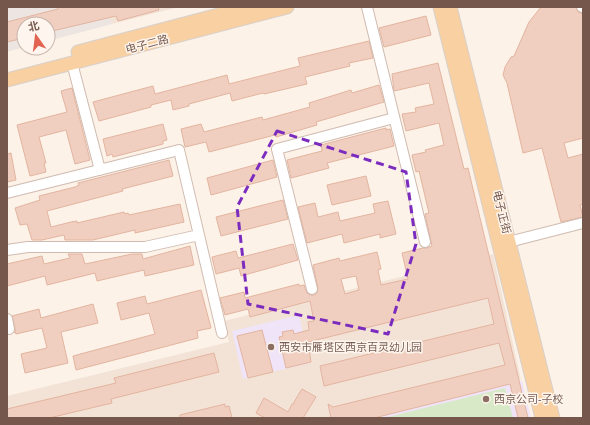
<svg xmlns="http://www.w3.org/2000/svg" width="590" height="425" font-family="'Noto Sans','Noto Sans SC',sans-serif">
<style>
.residential{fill:#f3e3d6}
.industrial{fill:#ece5e1}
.education{fill:#efe4f8}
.green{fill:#d7e9c6}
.building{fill:#f1cfc0;stroke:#e3b4a0;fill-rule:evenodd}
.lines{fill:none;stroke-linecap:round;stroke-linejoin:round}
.minor-casing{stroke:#d0bbb0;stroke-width:12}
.major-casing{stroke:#d8d0cd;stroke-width:15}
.minor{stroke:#fff;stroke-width:10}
.major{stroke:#f8d0a2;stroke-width:13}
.marked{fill:none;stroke:#7b2cbf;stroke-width:3;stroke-dasharray:8 5;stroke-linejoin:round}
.education-dot{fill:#8d6e63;stroke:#fef6ee;stroke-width:1.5}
.labels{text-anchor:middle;stroke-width:3;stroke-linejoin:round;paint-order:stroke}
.street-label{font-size:11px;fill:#75574c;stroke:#fef6ee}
.education-label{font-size:11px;fill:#785e54;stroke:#fef6ee;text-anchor:start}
</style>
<rect width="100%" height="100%" fill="#fcf2e7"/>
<path class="residential" d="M 107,7 L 179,7 L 112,24 Z
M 493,254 L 521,380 L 365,418 L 7,418 L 7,396 L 229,342 L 224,321 Z"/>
<path class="industrial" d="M 7,7 L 107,7 L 112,24 L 48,41 L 48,24 L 24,24 L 24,47 L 7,52 Z"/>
<path class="education" d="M 299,315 L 310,363 L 243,379 L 232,331 Z
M 522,381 L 531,418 L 371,418 Z"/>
<path class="green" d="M 505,388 L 513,418 L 384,418 Z"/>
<path class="building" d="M 58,7 L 158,7 L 159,10 L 118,21 L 116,16 L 48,32 L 48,24 L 24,24 L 24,38 L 7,42 L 7,22 L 58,9 Z
M 541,7 L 576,7 L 578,12 L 583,14 L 583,138 L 564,143 L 568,158 L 583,154 L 583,204 L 580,205 L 583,217 L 561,222 L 542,148 L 523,153 L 507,83 L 503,75 L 505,67 L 511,57 L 514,56 L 529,22 Z
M 426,16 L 431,35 L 384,47 L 379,28 Z
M 369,41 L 373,58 L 349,63 L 350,66 L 305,77 L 307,84 L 264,94 L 263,93 L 232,101 L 230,93 L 189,104 L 189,106 L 173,110 L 171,100 L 151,105 L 151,107 L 99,121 L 93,102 L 153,86 L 155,94 L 227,75 L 229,84 L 300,66 L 298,58 Z
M 438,63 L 464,169 L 468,168 L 528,418 L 518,418 L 510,384 L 374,418 L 331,418 L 328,404 L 333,407 L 505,365 L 499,343 L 324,386 L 320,366 L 494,324 L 488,298 L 308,342 L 311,362 L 286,368 L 279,337 L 283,336 L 282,332 L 293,330 L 294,334 L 309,330 L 308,322 L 314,321 L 310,301 L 250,317 L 248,309 L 225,315 L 220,298 L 244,292 L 245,298 L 299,284 L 299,286 L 304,285 L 307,293 L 311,295 L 314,295 L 317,293 L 318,288 L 313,265 L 339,258 L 340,261 L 377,252 L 381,269 L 378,270 L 381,285 L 408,279 L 402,253 L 423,248 L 427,248 L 432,246 L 425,214 L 429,213 L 419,171 L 416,172 L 412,155 L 426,152 L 425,150 L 444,145 L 439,123 L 406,131 L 402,114 L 416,112 L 415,108 L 434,104 L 429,83 L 394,91 L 392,74 ZM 356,276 L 359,290 L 345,294 L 341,279 Z
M 379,85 L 384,102 L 316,122 L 317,125 L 276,137 L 275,135 L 209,152 L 206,142 L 185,147 L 181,129 L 201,124 L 204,132 L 262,117 L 263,120 L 310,107 L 309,103 L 351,90 L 352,93 Z
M 72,88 L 90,160 L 75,164 L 66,130 L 39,137 L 46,163 L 44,163 L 46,172 L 30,176 L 17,125 L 67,112 L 61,91 Z
M 163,124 L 167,140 L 163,141 L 163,144 L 113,157 L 112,154 L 107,156 L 103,139 Z
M 386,128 L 386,130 L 390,129 L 394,146 L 327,163 L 329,168 L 291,178 L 287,160 L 322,151 L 321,145 Z
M 11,153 L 16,180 L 7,182 L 7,154 Z
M 169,160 L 173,176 L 122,189 L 123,191 L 47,211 L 51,227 L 71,222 L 77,221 L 77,223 L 124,212 L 125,214 L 128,213 L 129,215 L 180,204 L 184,222 L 135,233 L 135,230 L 93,240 L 65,240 L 64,235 L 42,240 L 32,240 L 27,224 L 20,225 L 15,208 L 40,200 L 39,196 L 75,187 L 79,185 L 78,183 Z
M 273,160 L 277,177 L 211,195 L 207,178 Z
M 366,176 L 371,196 L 332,205 L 327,185 Z
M 283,200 L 288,219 L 221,236 L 216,217 Z
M 388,201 L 396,234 L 380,238 L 380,234 L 344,243 L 342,234 L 307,243 L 298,207 L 315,203 L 318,217 L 338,212 L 340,221 L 375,213 L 373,204 Z
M 293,244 L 298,260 L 241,276 L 239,268 L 216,274 L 212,257 L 236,251 L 238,258 Z
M 190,246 L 194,265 L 145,276 L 144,270 L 97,281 L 95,273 L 47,285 L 45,276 L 7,286 L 7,264 L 42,256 L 44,264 L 70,258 L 68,254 L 82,254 L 85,264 L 132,254 L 142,254 L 143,259 Z
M 201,290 L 211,328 L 197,331 L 198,338 L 76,370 L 73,356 L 155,334 L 149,313 L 121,320 L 117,303 L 145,296 L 147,304 Z
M 93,304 L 98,323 L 61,332 L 68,363 L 25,373 L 21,354 L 47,348 L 42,328 L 16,334 L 15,332 L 15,333 L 15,328 L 12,316 L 39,309 L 41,318 Z
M 262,330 L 273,372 L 248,378 L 237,336 Z
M 214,353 L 219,372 L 111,399 L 112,403 L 49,418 L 7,418 L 7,409 L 116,383 L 114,378 Z
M 302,389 L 316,397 L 303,418 L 265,418 L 256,413 L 264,398 L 288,412 L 292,404 L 294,404 L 294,402 Z
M 225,404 L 225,407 L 229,406 L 232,418 L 180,418 L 180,415 Z"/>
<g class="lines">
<g class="minor-casing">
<path id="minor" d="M 367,7 L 425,242
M 582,7 L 583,7
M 72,63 L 100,170
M 7,193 L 179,150 L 222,333
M 509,242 L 583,223
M 7,250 L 28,247 L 145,247 L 199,235
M 312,289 L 277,149 L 394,118
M 7,319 L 9,329 L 7,329"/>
</g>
<g class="major-casing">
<path id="major" d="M 440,7 L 542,418
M 450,7 L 553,418
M 78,52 L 249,7
M 7,80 L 287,7"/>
</g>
<use href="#minor" class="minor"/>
<use href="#major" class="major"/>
</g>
<path class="marked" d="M 277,131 L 406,172 L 416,244 L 388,334 L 248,304 L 237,207 Z"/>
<g class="education-dot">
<circle cx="271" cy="347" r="4"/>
<circle cx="486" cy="399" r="4"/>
</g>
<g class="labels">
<g class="street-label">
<text transform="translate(147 44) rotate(-15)" y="4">电子二路</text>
<text transform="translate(502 212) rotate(76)" y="4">电子正街</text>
</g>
<g class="education-label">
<text x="279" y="351">西安市雁塔区西京百灵幼儿园</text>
<text x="494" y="403">西京公司-子校</text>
</g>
</g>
<rect width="590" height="425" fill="none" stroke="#75574c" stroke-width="16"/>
<g transform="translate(36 36) rotate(346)"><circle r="19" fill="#fef6ee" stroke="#c7b6ad"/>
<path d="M0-3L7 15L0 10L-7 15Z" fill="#e26450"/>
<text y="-6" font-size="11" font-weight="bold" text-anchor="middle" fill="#75574c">北</text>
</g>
</svg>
